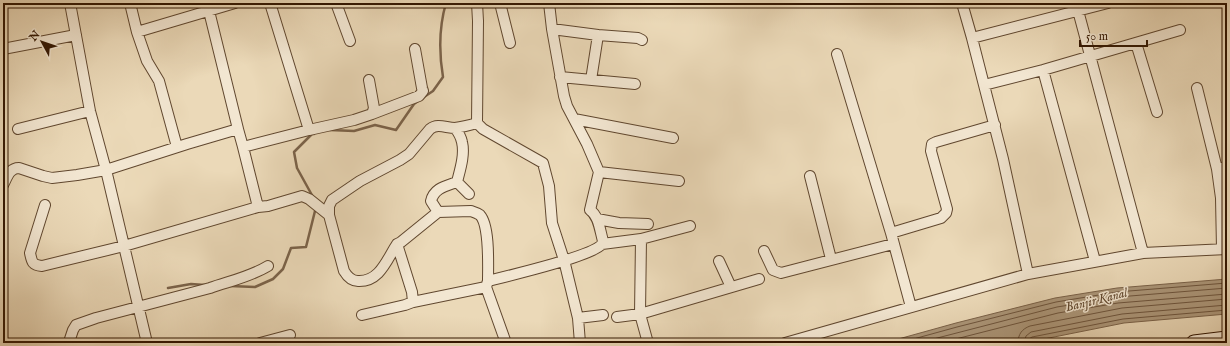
<svg xmlns="http://www.w3.org/2000/svg" width="1230" height="346" font-family="'IM FELL English',serif">
<style>
.water{fill:#ac977a;stroke:#7b634a}
.lines{fill:none;stroke-linecap:round;stroke-linejoin:round}
.shore{stroke:#6f563e;stroke-width:1}
.stream{stroke:#7b634a;stroke-width:2.5}
.street-casing{stroke:#60472f;stroke-width:12}
.secondary-casing{stroke:#321601;stroke-width:17}
.street{stroke:#f2e6d1;stroke-width:10}
.secondary{stroke:#f2e6d1;stroke-width:15}
.labels{text-anchor:middle;stroke-width:3;stroke-linejoin:round;paint-order:stroke}
.water-label{font-size:13px;font-style:italic;fill:#634a31;stroke:#f2e6d1}
</style>
<rect width="100%" height="100%" fill="#ebd9b8"/>
<filter id="stains"><feTurbulence type="fractalNoise" baseFrequency=".005" numOctaves="4"/><feColorMatrix values="0 0 0 0 .2 0 0 0 0 .09 0 0 0 0 .02 0 0 0 .5 -.17"/></filter>
<radialGradient id="worn" r=".72"><stop offset=".6" stop-color="#630" stop-opacity="0"/><stop offset="1" stop-color="#630" stop-opacity=".3"/></radialGradient>
<path class="water" d="M 1227,279 L 1227,314 L 1124,323 L 1024,343 L 884,343 L 956,323 L 1055,298 L 1117,288 Z"/>
<g class="lines">
<path class="shore" d="M 899,343 L 957,327 L 1056,302 L 1117,292 L 1227,283
M 918,343 L 1057,307 L 1118,297 L 1227,288
M 940,343 L 1058,313 L 1118,303 L 1227,294
M 1018,343 C 1018,334 1022,329 1030,326 L 1122,308 L 1227,299
M 1024,343 L 1026,336 L 1031,332 L 1122,314 L 1227,305
M 1029,343 L 1029,339 L 1032,337 L 1123,319 L 1227,310"/>
<path class="stream" d="M 424,97 L 433,91 L 443,77 C 439,53 439,27 446,3
M 330,130 L 354,131 L 375,125 L 396,130 L 414,104 L 418,101
M 313,197 L 297,168 L 294,152 L 312,134 L 314,134
M 230,286 L 255,287 L 273,279 L 283,269 L 291,248 L 306,247 L 316,207
M 168,288 L 191,284 L 205,285"/>
<g class="street-casing">
<path id="street" d="M 70,3 L 90,111 L 106,170 L 147,343
M 130,3 L 137,32
M 203,3 L 209,11 L 238,129
M 270,3 L 309,130
M 336,3 L 350,41
M 477,3 L 478,21 L 477,123 L 483,129 L 543,163 L 549,186 L 552,223 L 564,260 L 578,318 L 580,343
M 500,3 L 510,43
M 549,3 L 552,29 L 564,96 L 567,106 L 587,144 L 599,172 L 590,210 C 599,216 600,231 603,241 L 602,244
M 962,3 L 972,38
M 1076,3 L 1143,253
M 552,29 L 598,35 L 638,38 L 642,40
M 1136,43 L 1157,112
M 3,49 L 76,35
M 837,54 L 891,233 L 911,307
M 1043,70 L 1095,261
M 560,77 L 635,84
M 591,80 L 598,35
M 984,85 L 972,38 L 1108,3
M 1197,88 L 1217,169 L 1221,198 L 1222,249
M 372,114 L 419,96 L 423,91 L 422,88 L 415,49
M 574,119 L 673,138
M 477,123 C 470,125 462,127 455,128 C 446,128 438,123 430,129 L 409,154 L 400,160 L 360,181 L 332,200 L 329,206 L 329,215 L 344,271 C 347,276 351,281 358,281 C 380,282 387,259 397,244 L 401,242 L 438,212 L 471,211 C 474,212 477,213 480,215 C 490,226 488,266 488,281
M 18,129 L 90,111
M 177,147 L 159,81 L 147,61 L 137,32 L 235,3
M 1217,169 L 1227,167
M 599,172 L 679,181
M 810,176 L 831,259
M 457,182 L 469,194
M 3,185 C 7,178 9,168 19,168 L 43,176 L 52,178 L 77,175 L 106,170 L 187,144 L 238,129 L 243,147
M 45,205 L 30,253 C 32,262 32,265 42,266 L 124,246 L 258,207 L 243,147 L 309,130 L 354,120 L 372,114 L 374,108 L 369,80
M 258,207 L 268,206 L 302,196 L 309,199 L 329,215
M 438,212 L 431,201 C 434,188 446,186 457,182 C 460,170 465,155 462,142 C 461,137 458,132 455,128
M 597,219 L 619,223 L 648,224
M 891,233 L 941,218 L 946,213 L 947,209 L 931,151 L 932,144 L 936,142 L 995,125
M 764,251 L 773,270 L 781,273 L 893,244
M 719,261 L 731,287
M 1028,274 L 1003,159 L 984,85 L 1043,70 L 1180,30
M 413,302 L 486,287
M 362,315 L 405,305 L 413,302 L 412,292 L 397,244
M 617,317 L 640,314 L 759,279
M 578,318 L 603,315
M 72,343 L 70,339 L 73,330 L 76,325 L 96,318 L 210,288 C 230,281 250,277 268,266
M 260,343 L 290,335
M 506,343 L 486,287 L 488,281 C 508,276 593,256 602,244 L 641,239
M 648,343 L 640,314 L 641,239 L 690,226
M 785,343 L 1028,274 L 1143,253 L 1227,249"/>
</g>
<g class="secondary-casing">
<path id="secondary" d="M 1194,343 L 1227,339"/>
</g>
<use href="#street" class="street"/>
<use href="#secondary" class="secondary"/>
</g>
<g class="labels">
<g class="water-label">
<text transform="translate(1096 299) rotate(-14)" y="5">Banjir Kanal</text>
</g>
</g>
<rect width="1230" height="346" fill="none" stroke="#ebd9b8" stroke-width="16"/>
<rect x="4" y="4" width="1222" height="338" fill="none" stroke="#321601" stroke-width="2"/>
<rect x="8" y="8" width="1214" height="330" fill="none" stroke="#321601"/>
<g transform="translate(42 42) rotate(310)" stroke="#f2e6d1" stroke-width="3" paint-order="stroke">
<path d="M0-3L7 15L0 10L-7 15Z" fill="#321601"/>
<text y="-6" font-size="11" font-weight="bold" text-anchor="middle" fill="#321601">N</text>
</g>
<path d="M1080 40v6h67v-6" fill="none" stroke="#321601" stroke-width="2"/>
<text x="1086" y="40" font-size="12" fill="#321601" stroke="#f2e6d1" stroke-width="3" paint-order="stroke">50 m</text>
<rect width="100%" height="100%" filter="url(#stains)"/>
<rect width="100%" height="100%" fill="url(#worn)"/>
</svg>
